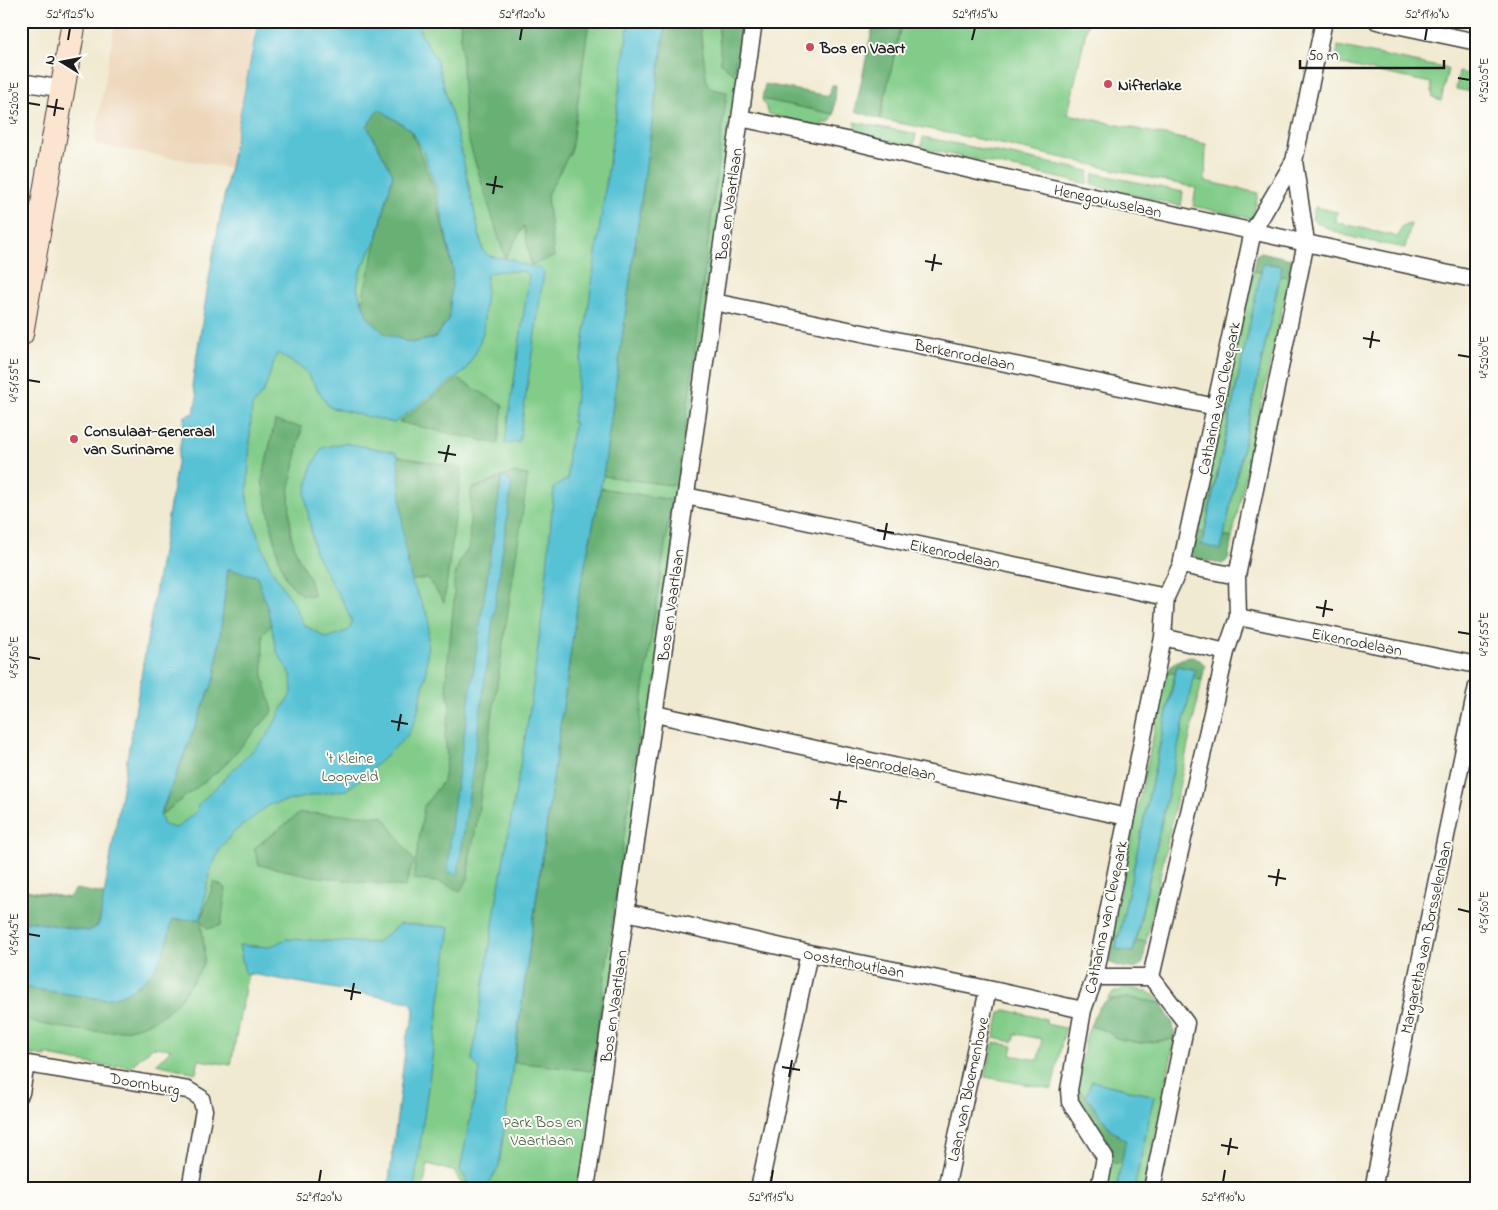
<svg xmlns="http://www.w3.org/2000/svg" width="1498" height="1210" font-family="'Indie Flower',sans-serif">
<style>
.built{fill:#edd7bb}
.green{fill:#82cc89;stroke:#4f7452}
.forest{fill:#69b075;stroke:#426648}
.water{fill:#59c2d5;stroke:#3a6f78;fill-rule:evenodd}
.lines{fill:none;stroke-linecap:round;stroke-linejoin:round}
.street-casing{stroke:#3c3b37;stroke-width:19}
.secondary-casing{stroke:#3c3b37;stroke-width:26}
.street{stroke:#fff;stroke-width:16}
.secondary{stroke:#fce5d0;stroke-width:24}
.ticks{fill:none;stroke:#1c1c1c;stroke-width:2}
.poi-dot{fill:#d1495b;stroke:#fdfcf7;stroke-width:2}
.labels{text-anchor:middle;stroke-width:4;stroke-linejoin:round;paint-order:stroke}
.poi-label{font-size:16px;font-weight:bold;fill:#1c1c1c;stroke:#fdfcf7;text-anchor:start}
.street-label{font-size:16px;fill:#1c1c1c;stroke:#fdfcf7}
.park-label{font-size:16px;fill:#456248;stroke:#fdfcf7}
.neatline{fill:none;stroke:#1c1c1c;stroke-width:2}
.ticks-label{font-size:12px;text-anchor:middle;fill:#1c1c1c}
</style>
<rect width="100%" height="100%" fill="#fdfcf7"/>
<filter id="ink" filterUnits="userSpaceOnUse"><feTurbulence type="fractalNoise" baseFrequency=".02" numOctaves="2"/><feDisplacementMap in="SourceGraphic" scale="10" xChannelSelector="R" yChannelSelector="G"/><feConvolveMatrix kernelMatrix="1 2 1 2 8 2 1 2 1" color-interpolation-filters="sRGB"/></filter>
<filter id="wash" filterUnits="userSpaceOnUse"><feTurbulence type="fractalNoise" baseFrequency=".0096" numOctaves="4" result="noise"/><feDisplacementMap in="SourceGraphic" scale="20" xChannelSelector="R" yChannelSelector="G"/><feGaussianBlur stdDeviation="1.12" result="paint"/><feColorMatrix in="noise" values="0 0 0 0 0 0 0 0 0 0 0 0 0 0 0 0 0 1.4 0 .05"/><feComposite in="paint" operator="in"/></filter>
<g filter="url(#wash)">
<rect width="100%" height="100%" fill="#f1ead2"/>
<path class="built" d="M 115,21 L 256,21 L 229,168 L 94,144 Z"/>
<path class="green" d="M 404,21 L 642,21 L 468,1183 L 460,1182 L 455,1172 L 428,1164 L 423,1189 L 407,1189 L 438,954 L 286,939 L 247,977 L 231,1065 L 199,1060 L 196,1073 L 156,1064 L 171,1049 L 153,1047 L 130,1067 L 116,1065 L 116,1068 L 53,1057 L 53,1056 L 46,1054 L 46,1057 L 21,1053 L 21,889 L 129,909 L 240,430 Z
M 661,21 L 745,21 L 656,679 L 585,1176 L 568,1189 L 483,1189 L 594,503 Z
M 902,21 L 1088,21 L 1068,114 L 1206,144 L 1205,181 L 1258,193 L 1253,219 L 1193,206 L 1196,188 L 992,142 L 880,119 Z
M 1338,46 L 1448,69 L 1441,101 L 1433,98 L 1431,83 L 1336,63 Z
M 1459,72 L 1477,76 L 1477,93 L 1456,89 Z
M 762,99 L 834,114 L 829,124 L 824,122 L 823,128 L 769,114 Z
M 854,122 L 916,134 L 914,147 L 857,134 Z
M 923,137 L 1089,171 L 1087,184 L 921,148 Z
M 1094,173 L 1183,192 L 1181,206 L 1091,185 Z
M 1315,207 L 1337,212 L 1336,222 L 1398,237 L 1402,226 L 1411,224 L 1405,248 C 1372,241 1340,239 1312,219 Z
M 1253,271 L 1261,272 L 1204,533 L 1194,531 Z
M 1280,276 L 1289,277 L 1232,538 L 1224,536 Z
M 1167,672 L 1175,673 L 1119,936 L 1110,935 Z
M 1193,678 L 1202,680 L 1146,942 L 1136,940 Z
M 1125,988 C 1139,989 1152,990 1161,1003 L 1130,998 L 1107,999 L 1113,993 Z
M 1005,1010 L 1046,1019 L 1046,1024 L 1065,1028 L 1052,1089 L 985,1077 L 994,1042 L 1013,1046 L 1011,1055 L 1038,1060 L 1042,1039 L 1016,1034 L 1013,1042 L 994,1038 L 1000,1013 Z
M 1090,1026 L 1107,1031 L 1116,1038 L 1140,1043 L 1175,1039 L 1144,1189 L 1134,1189 L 1154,1096 L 1092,1081 L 1086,1096 L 1077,1088 L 1086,1037 Z
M 1112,1162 L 1121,1164 L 1116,1189 L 1106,1189 Z"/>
<path class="forest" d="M 460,21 L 589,21 L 571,151 L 547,195 L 554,257 L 531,265 L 524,226 L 505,258 L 465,129 Z
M 666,21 L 699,21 L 707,83 L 712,89 L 727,92 L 678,486 L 603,476 Z
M 718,21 L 742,21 L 734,74 L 721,63 Z
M 874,21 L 902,21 L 880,119 L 855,111 Z
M 765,84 L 829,96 L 832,85 L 836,85 L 834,114 L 762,99 Z
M 379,109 L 411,130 L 433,186 L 453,269 L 449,319 L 435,338 L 411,343 L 384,333 L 368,318 L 362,306 L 364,292 L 393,174 L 367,126 Z
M 1261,252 L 1291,259 L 1292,263 L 1289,277 L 1280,276 L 1282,266 L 1264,263 L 1261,272 L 1253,271 L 1256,255 Z
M 458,379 L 503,405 L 498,444 L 399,422 Z
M 275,421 L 302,427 L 289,492 L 291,535 L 298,557 L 309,578 L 314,596 L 301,595 L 287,580 L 279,560 L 262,481 Z
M 398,456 L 462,468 L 444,602 L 427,578 L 408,581 L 399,538 Z
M 512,473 L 528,475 L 475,834 L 470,855 L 468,879 L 460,891 L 443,883 L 413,879 L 424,806 L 443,781 L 447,757 L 445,734 L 450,709 L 446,682 L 454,599 L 454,580 L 460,560 L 469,548 L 471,489 Z
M 601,488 L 672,500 L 651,639 L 592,1071 L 514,1062 L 578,598 Z
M 1194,531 L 1204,533 L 1202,545 L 1220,549 L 1224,536 L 1232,538 L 1228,560 L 1222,564 L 1195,559 L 1191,552 Z
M 228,569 L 257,576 L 268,602 L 271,625 L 263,634 L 263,676 L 273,711 L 222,768 L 160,816 L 215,677 Z
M 1192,657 L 1200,660 L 1205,666 L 1202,680 L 1193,678 L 1195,670 L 1177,666 L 1175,673 L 1167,672 C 1174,661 1180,658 1192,657 Z
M 300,813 L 383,816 L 414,861 L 405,887 L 313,876 L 259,865 L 254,848 Z
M 214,882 L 226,888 L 221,925 L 208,929 L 201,920 C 202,932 206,951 204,962 C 203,969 190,984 186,991 C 145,1049 80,1031 21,1020 L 21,987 L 102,999 C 125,998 145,983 157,965 C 166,952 169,934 172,920 L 201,919 Z
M 76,889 L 105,894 C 102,907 103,927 88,931 L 21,920 L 21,890 L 68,898 Z
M 1110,935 L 1119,936 L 1116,949 L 1133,952 L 1136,940 L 1146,942 L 1143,963 L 1135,969 L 1122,967 L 1110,963 L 1106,951 Z
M 1130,998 L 1161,1003 L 1173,1024 L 1175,1039 L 1140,1043 L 1116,1038 L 1107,1031 L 1090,1026 C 1101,1000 1101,1000 1130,998 Z
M 1077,1088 L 1086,1096 L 1112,1131 L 1126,1140 L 1121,1164 L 1112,1162 L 1102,1136 L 1082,1112 Z"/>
<path class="water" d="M 258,21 L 419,21 L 420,32 L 437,61 L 460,145 L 483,251 L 489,256 L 514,260 L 517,263 L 540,268 L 544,272 L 519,442 L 505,444 L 529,276 L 526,272 C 517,271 496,270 487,274 L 483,332 L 477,350 L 465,371 L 394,423 L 329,407 L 305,370 L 277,353 L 264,391 L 252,406 L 251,418 L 247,500 L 257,533 L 270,567 L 291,600 L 304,625 L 327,638 L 349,630 L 352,622 L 343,601 L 333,586 L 314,549 L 305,494 L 312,466 L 322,448 L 344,443 L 395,452 L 398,456 L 404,545 L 412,582 L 429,618 L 426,674 L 416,719 L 407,736 L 362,778 L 346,790 L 318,794 L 269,805 L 233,833 L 220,849 L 209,873 L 201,919 L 172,920 C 169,934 166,952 157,965 C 145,983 125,998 102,999 L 21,987 L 21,920 L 88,931 L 98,926 L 100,919 L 185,416 L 194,413 L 197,396 L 192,385 L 212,260 ZM 379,109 L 411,130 L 420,145 L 436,187 L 453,269 L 449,319 L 435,338 L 411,343 L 384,333 L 368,318 L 357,289 L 360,272 L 377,238 L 393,174 L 367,126 ZM 228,569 L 257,576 L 268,610 L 277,652 L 291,675 L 292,692 L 267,736 L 198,805 L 197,811 L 176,828 L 164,825 L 160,815 L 215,677 Z
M 629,21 L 666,21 L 603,476 L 578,599 L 499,1166 L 486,1189 L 467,1189 L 468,1183 L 460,1170 L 480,1070 L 472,1060 L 498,892 L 529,715 L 545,593 L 554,487 L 568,479 L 568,452 L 575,423 L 572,423 Z
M 1263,263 L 1282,266 L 1221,550 L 1202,545 Z
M 502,476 L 512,483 L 458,875 L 448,872 L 452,817 Z
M 1177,666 L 1195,670 L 1133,952 L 1116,949 Z
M 400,924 L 450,927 L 414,1189 L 388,1189 L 407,1035 C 412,1025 418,1011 410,1002 L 245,973 L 239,945 L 269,947 L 286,939 L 376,943 Z
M 1092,1081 L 1154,1096 L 1134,1189 L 1116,1189 L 1126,1140 L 1112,1131 L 1086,1096 Z"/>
</g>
<g filter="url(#ink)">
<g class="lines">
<g class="street-casing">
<path id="street" d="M 1377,21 L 1477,42
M 21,82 L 63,89
M 740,118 L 846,140 L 983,173 L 1477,280
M 714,302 L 1216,407
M 686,496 L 1166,597
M 1181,565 L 1253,231 L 1294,161 L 1324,21
M 1181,565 L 1237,576 L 1238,617 L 1226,652 L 1163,637 L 1166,597 Z
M 1237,576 L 1306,242 L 1294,161
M 1238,617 L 1477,665
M 655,714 L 1127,817
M 626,912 L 809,953 L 988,989 L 1083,1010
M 1095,977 L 1151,977
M 21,1063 L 188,1090 L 201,1098 L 204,1110 L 190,1189
M 21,1093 L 26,1064
M 586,1189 L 754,21
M 759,1189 L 809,953
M 946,1189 L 988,989
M 1099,1189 L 1105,1157 L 1070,1102 L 1069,1090 L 1083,1010 L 1095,977 L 1163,637
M 1152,1189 L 1186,1023 L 1151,977 L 1226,652
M 1373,1189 L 1477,686"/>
</g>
<g class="secondary-casing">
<path id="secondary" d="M 21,334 L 74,21"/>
</g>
<use href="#street" class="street"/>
<use href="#secondary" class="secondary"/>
</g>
</g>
<path class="ticks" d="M 68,40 L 70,28M 520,40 L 522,28M 972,40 L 975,28M 1425,40 L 1427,28M 1458,78 L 1470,80M 28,103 L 40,105M 47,106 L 64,109M 54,116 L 57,99M 486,184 L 503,187M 493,194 L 496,176M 925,261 L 942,264M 932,271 L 935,254M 1363,338 L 1380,341M 1370,348 L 1373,331M 1458,355 L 1470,357M 28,380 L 40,382M 438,452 L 456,455M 445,462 L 449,445M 877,530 L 894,533M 884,540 L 887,523M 1316,607 L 1333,610M 1323,617 L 1326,600M 1458,632 L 1470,634M 28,657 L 40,659M 391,721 L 408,724M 398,731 L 401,714M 830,799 L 847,802M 837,809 L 840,791M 1268,876 L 1286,879M 1276,886 L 1279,869M 1458,909 L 1470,912M 28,934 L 40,936M 344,990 L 361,993M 351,1000 L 354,983M 782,1067 L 800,1070M 789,1077 L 792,1060M 1221,1145 L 1238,1148M 1228,1155 L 1231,1138M 319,1182 L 321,1170M 771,1182 L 773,1170M 1223,1182 L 1225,1170"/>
<g class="poi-dot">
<circle cx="810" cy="47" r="5"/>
<circle cx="1108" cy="84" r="5"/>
<circle cx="74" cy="439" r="5"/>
</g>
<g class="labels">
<g class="poi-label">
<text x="820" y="53">Bos en Vaart</text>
<text x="1118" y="90">Nifterlake</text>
<text x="84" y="436">Consulaat-Generaal<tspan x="84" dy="18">van Suriname</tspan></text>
</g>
<g class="street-label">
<text transform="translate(1108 200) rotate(12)" y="6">Henegouwselaan</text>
<text transform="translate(728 204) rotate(-82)" y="6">Bos en Vaartlaan</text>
<text transform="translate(965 354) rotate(12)" y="6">Berkenrodelaan</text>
<text transform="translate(1218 398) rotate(-78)" y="6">Catharina van Clevepark</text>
<text transform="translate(955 553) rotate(12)" y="6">Eikenrodelaan</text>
<text transform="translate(670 605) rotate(-82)" y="6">Bos en Vaartlaan</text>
<text transform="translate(1357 641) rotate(11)" y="6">Eikenrodelaan</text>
<text transform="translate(891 765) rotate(12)" y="6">Iepenrodelaan</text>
<text transform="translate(1105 917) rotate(-78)" y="6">Catharina van Clevepark</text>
<text transform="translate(1425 937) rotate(-78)" y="6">Margaretha van Borsselenlaan</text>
<text transform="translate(854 962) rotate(11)" y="6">Oosterhoutlaan</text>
<text transform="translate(613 1006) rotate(-82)" y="6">Bos en Vaartlaan</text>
<text transform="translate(145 1083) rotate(10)" y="6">Doornburg</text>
<text transform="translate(967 1089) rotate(-78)" y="6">Laan van Bloemenhove</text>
</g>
<g class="park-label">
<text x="350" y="763">'t Kleine<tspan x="350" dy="18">Loopveld</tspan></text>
<text x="542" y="1127">Park Bos en<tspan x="542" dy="18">Vaartlaan</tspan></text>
</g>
</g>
<rect width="1498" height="1210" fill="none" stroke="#fdfcf7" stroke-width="55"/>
<g transform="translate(62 62) rotate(280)" stroke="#fdfcf7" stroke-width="4" paint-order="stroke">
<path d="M0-4L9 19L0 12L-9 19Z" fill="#1c1c1c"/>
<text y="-8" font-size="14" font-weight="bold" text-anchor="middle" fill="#1c1c1c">N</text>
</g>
<path d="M1300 60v8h144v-8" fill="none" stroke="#1c1c1c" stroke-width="2.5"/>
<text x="1308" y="60" font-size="15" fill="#1c1c1c" stroke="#fdfcf7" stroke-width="4" paint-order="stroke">50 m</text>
<rect x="28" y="28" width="1442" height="1154" class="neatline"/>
<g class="ticks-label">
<text x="70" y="18">52°19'25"N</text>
<text x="522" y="18">52°19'20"N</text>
<text x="975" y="18">52°19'15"N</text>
<text x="1427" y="18">52°19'10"N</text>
<text transform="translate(1484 80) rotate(-90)" y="4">4°52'05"E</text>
<text transform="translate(14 103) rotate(-90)" y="4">4°52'00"E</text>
<text transform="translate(1484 357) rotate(-90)" y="4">4°52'00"E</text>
<text transform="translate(14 380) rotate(-90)" y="4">4°51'55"E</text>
<text transform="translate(1484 634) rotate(-90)" y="4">4°51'55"E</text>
<text transform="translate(14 657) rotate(-90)" y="4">4°51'50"E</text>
<text transform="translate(1484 912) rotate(-90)" y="4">4°51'50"E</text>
<text transform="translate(14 934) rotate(-90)" y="4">4°51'45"E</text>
<text x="319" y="1201">52°19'20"N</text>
<text x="771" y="1201">52°19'15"N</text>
<text x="1223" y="1201">52°19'10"N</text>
</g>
</svg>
